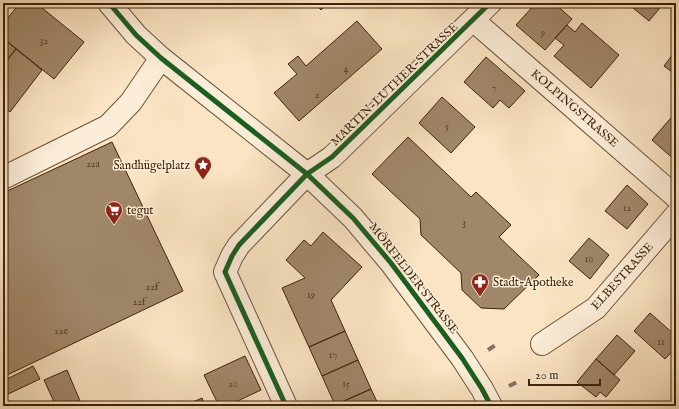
<svg xmlns="http://www.w3.org/2000/svg" width="679" height="409" font-family="'IM FELL English',serif">
<style>
.building{fill:#a0876a;stroke:#3e2309}
.lines{fill:none;stroke-linecap:round;stroke-linejoin:round}
.minor-casing{stroke:#6d5338;stroke-width:24}
.minor{stroke:#fcedd8;stroke-width:22}
.quiet{stroke:#8d6e63;stroke-width:4;stroke-dasharray:8 4;stroke-linecap:butt}
.cycleway-casing{stroke:#fcedd8;stroke-width:8}
.cycleway{stroke:#1b5e20;stroke-width:5}
.labels{text-anchor:middle;stroke-width:3;stroke-linejoin:round;paint-order:stroke}
.number-label{font-size:10px;fill:#563c21}
.street-label{font-size:12px;fill:#3e2309;stroke:#fcedd8}
.poi-label{font-size:12px;fill:#3e2309;stroke:#fcedd8;text-anchor:start}
</style>
<rect width="100%" height="100%" fill="#fae4c3"/>
<filter id="stains"><feTurbulence type="fractalNoise" baseFrequency=".005" numOctaves="4"/><feColorMatrix values="0 0 0 0 .2 0 0 0 0 .09 0 0 0 0 .02 0 0 0 .5 -.17"/></filter>
<radialGradient id="worn" r=".72"><stop offset=".6" stop-color="#630" stop-opacity="0"/><stop offset="1" stop-color="#630" stop-opacity=".3"/></radialGradient>
<path class="building" d="M 20,3 L 36,3 L 84,42 L 54,79 L 3,38 L 3,24 Z
M 315,3 L 328,3 L 321,10 Z
M 536,3 L 554,3 L 572,19 L 545,50 L 516,25 Z
M 637,3 L 664,3 L 649,21 L 633,8 Z
M 357,21 L 382,49 L 299,121 L 274,93 L 297,74 L 288,64 L 298,56 L 306,66 Z
M 582,23 L 619,55 L 591,88 L 554,56 L 564,45 L 555,38 L 567,25 L 575,32 Z
M 3,38 L 16,49 L 3,65 Z
M 16,49 L 42,70 L 10,112 L 3,106 L 3,65 Z
M 676,50 L 676,75 L 664,66 Z
M 486,57 L 525,91 L 509,108 L 500,100 L 493,108 L 464,82 Z
M 442,97 L 475,127 L 451,153 L 419,123 Z
M 676,112 L 676,161 L 652,140 Z
M 408,137 L 471,197 L 476,192 L 511,225 L 499,237 L 539,275 L 504,309 L 481,308 L 462,290 L 461,273 L 421,235 L 420,219 L 372,174 Z
M 112,142 L 183,291 L 3,377 L 3,193 Z
M 627,185 L 648,204 L 627,229 L 605,211 Z
M 323,232 L 362,267 L 331,300 L 345,331 L 309,347 L 282,288 L 305,278 L 286,260 L 304,240 L 311,246 Z
M 589,238 L 609,255 L 590,279 L 569,261 Z
M 650,313 L 676,336 L 676,347 L 665,359 L 634,331 Z
M 345,331 L 358,360 L 322,376 L 309,347 Z
M 617,335 L 635,351 L 614,375 L 596,359 Z
M 245,356 L 261,390 L 227,406 L 219,406 L 204,375 Z
M 596,359 L 620,380 L 606,397 L 600,392 L 596,397 L 577,382 Z
M 358,360 L 371,389 L 335,405 L 322,376 Z
M 33,366 L 40,379 L 4,396 L 3,393 L 3,381 Z
M 67,370 L 80,401 L 67,406 L 56,406 L 44,380 Z
M 371,389 L 379,406 L 336,406 L 335,405 Z
M 202,398 L 205,406 L 184,406 Z
M 559,401 L 565,406 L 554,406 Z"/>
<g class="lines">
<g class="minor-casing">
<path id="minor" d="M 109,3 L 136,35 L 161,58 L 307,174 L 353,218 L 391,263 L 462,358 L 482,389 L 491,406
M 473,20 L 676,197
M 3,178 L 108,126 L 131,102 L 161,58
M 542,344 L 596,308 L 676,215
M 286,406 L 225,272 L 232,256 L 239,245 L 307,174 L 332,157 L 490,3"/>
</g>
<use href="#minor" class="minor"/>
<path class="quiet" d="M 488,350 L 497,344
M 509,386 L 519,381"/>
<g class="cycleway-casing">
<path id="cycleway" d="M 109,3 L 136,35 L 161,58 L 307,174 L 353,218 L 391,263 L 462,358 L 482,389 L 491,406
M 286,406 L 225,272 L 232,256 L 239,245 L 307,174 L 332,157 L 490,3"/>
</g>
<use href="#cycleway" class="cycleway"/>
</g>
<defs>
<g id="sight-pin" transform="scale(0.9)"><path d="M0 17L-7.5 6A9.5 9.5 0 1 1 7.5 6Z" fill="#8f2418" stroke="#fcedd8"/><path d="M0-6L1.8-2.2L6-1.7L2.9 1.2L3.7 5.4L0 3.3L-3.7 5.4L-2.9 1.2L-6-1.7L-1.8-2.2Z" fill="#fff"/></g>
<g id="supermarket-pin" transform="scale(0.9)"><path d="M0 17L-7.5 6A9.5 9.5 0 1 1 7.5 6Z" fill="#8f2418" stroke="#fcedd8"/><path d="M-6-5.5h2.5l.6 2H6L4.5 2H-2.5L-4.4-4H-6ZM-1.5 3.2a1.3 1.3 0 1 0 .1 0ZM3 3.2a1.3 1.3 0 1 0 .1 0Z" fill="#fff"/></g>
<g id="pharmacy-pin" transform="scale(0.9)"><path d="M0 17L-7.5 6A9.5 9.5 0 1 1 7.5 6Z" fill="#8f2418" stroke="#fcedd8"/><path d="M-2-6h4v4h4v4h-4v4h-4v-4h-4v-4h4Z" fill="#fff"/></g>
</defs>
<g fill-rule="evenodd">
<use href="#sight-pin" x="203" y="165"/>
<use href="#supermarket-pin" x="114" y="210"/>
<use href="#pharmacy-pin" x="480" y="282"/>
</g>
<g class="labels">
<g class="number-label">
<text x="543" y="36">9</text>
<text x="44" y="44">32</text>
<text x="346" y="72">4</text>
<text x="494" y="91">7</text>
<text x="317" y="98">2</text>
<text x="447" y="129">5</text>
<text x="93" y="167">22a</text>
<text x="627" y="211">12</text>
<text x="464" y="226">3</text>
<text x="589" y="262">10</text>
<text x="152" y="290">22f</text>
<text x="311" y="298">19</text>
<text x="139" y="305">22f</text>
<text x="61" y="334">22e</text>
<text x="661" y="345">11</text>
<text x="333" y="358">17</text>
<text x="233" y="387">20</text>
<text x="346" y="387">15</text>
</g>
<g class="street-label">
<text transform="translate(394 84) rotate(-44)" y="4">MARTIN-LUTHER-STRASSE</text>
<text transform="translate(575 108) rotate(41)" y="4">KOLPINGSTRASSE</text>
<text transform="translate(622 276) rotate(-48)" y="4">ELBESTRASSE</text>
<text transform="translate(414 278) rotate(52)" y="4">MÖRFELDER STRASSE</text>
</g>
<g class="poi-label">
<text x="190" y="169" text-anchor="end">Sandhügelplatz</text>
<text x="127" y="214">tegut</text>
<text x="493" y="286">Stadt-Apotheke</text>
</g>
</g>
<rect width="679" height="409" fill="none" stroke="#fae4c3" stroke-width="16"/>
<rect x="4" y="4" width="671" height="401" fill="none" stroke="#3e2309" stroke-width="2"/>
<rect x="8" y="8" width="663" height="393" fill="none" stroke="#3e2309"/>
<path d="M529 379v6h71v-6" fill="none" stroke="#3e2309" stroke-width="2"/>
<text x="535" y="379" font-size="12" fill="#3e2309" stroke="#fcedd8" stroke-width="3" paint-order="stroke">20 m</text>
<rect width="100%" height="100%" filter="url(#stains)"/>
<rect width="100%" height="100%" fill="url(#worn)"/>
</svg>
